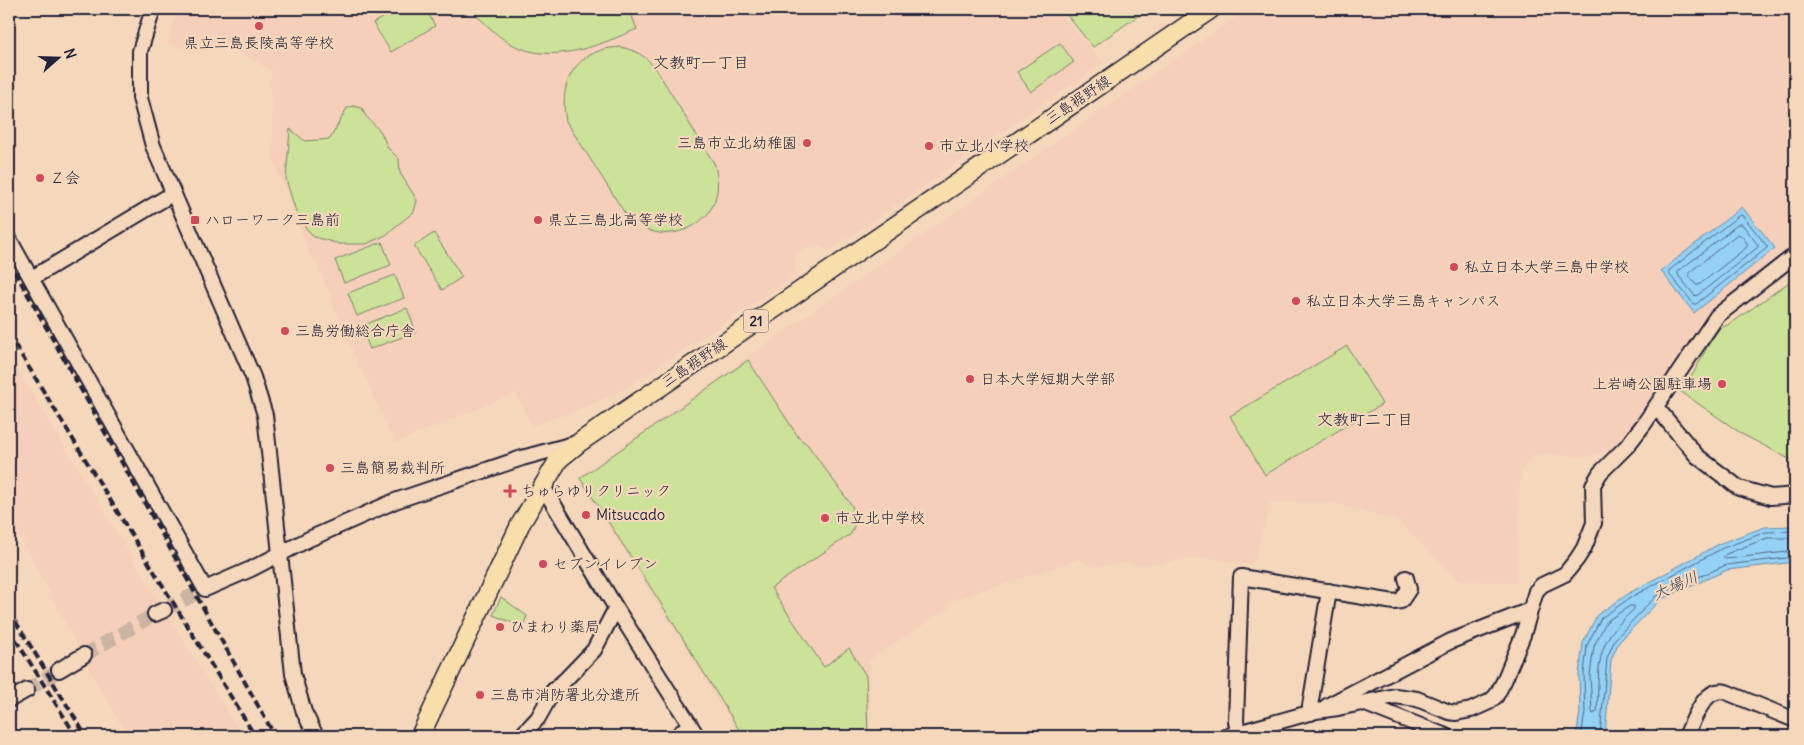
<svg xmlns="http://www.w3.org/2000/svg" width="1804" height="745" font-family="Delius,'Klee One',sans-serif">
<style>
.built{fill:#f5cfba}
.green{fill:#cce298;stroke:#77826a}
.water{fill:#94d1f5;stroke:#668bab}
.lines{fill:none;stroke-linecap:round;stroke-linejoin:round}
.shore{stroke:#506885;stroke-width:1}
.minor-tunnel{stroke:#cbb4a1;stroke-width:14;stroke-dasharray:14 7;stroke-linecap:butt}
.minor-casing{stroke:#22223b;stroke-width:18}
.major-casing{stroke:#22223b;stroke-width:21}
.minor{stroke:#f5d8bb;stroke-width:14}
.major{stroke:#f8deab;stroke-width:18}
.rail{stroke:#22223b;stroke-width:4;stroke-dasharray:8 4;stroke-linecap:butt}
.poi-dot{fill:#d1495b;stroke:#f5d8bb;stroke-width:2}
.labels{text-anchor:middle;stroke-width:4.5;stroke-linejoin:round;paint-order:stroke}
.shield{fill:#f5d8bb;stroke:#615961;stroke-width:1}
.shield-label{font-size:14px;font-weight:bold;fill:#22223b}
.poi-label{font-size:15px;fill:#22223b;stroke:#f5d8bb;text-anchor:start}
.street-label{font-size:15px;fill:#22223b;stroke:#f5d8bb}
.neighbourhood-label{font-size:16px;fill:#22223b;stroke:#f5d8bb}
.water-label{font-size:16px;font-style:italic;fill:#394560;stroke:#f5d8bb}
</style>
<rect width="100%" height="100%" fill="#f5d8bb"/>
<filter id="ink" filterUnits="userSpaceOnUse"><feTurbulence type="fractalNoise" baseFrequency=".02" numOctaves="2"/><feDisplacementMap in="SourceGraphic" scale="10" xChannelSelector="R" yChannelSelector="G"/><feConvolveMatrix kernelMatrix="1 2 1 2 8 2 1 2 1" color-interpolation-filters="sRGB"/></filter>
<g filter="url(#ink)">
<path class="built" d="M 178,9 L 1057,9 L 1103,63 L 910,196 L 828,251 L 814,244 L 795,255 L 795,268 L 790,280 L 618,393 L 570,413 L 532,426 L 516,393 L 395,443 L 344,332 L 317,261 L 312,258 L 305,242 L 274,162 L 270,79 L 272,71 L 229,46 L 194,52 L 167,43 Z
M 1247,9 L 1795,9 L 1795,247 L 1716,311 L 1671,377 L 1623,441 L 1610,450 L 1588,457 L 1549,454 L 1534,455 L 1523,467 L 1520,482 L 1517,583 L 1458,581 L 1397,520 L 1332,503 L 1271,502 L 1252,565 L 1206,558 L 1134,566 L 1133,562 L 1095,567 L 1084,563 L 1081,559 L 948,602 L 949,608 L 869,660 L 870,736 L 739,736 L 699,669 L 577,478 L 750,355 Z
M 9,356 L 242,736 L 128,736 L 91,673 L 9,515 Z"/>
<path class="green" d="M 398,9 L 426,9 L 435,26 L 391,52 L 373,23 Z
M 471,9 L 629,9 L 637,29 C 588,50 535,72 490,28 C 484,22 476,16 471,9 Z
M 1062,9 L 1148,9 L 1093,47 Z
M 1060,43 L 1074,62 L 1031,92 L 1017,72 Z
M 620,47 C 638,51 644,55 656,69 L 715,165 C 717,175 719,186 716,196 C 711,224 674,241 648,230 C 638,226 631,219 624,212 L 566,121 C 560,90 568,62 601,50 C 606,48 614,48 620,47 Z
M 353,106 L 362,108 L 365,115 L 381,132 L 388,148 L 399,159 L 400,173 L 417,200 L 414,212 L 396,226 L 386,235 L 366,244 L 340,244 L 314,237 L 298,219 L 286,179 L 290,129 L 305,141 L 330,139 L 347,108 Z
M 434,233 L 462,277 L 442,290 L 414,246 Z
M 382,242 L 391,265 L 344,283 L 335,260 Z
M 395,275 L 404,298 L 357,316 L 348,293 Z
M 1795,278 L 1795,462 L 1742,434 L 1680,391 L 1694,372 L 1709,344 L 1720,328 L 1730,324 Z
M 407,308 L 416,332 L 370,349 L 361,326 Z
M 1347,346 L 1382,404 L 1265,475 L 1230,416 Z
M 748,360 L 799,438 L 807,444 L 852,506 C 856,517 856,523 851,534 L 771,588 L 824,667 L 849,648 L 866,676 L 868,736 L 743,736 L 667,613 L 580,478 Z
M 501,597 L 527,616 L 523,627 L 493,615 Z"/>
<path class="water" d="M 1742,207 L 1775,248 L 1694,313 L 1661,271 Z
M 1795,526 L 1795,562 L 1727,570 L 1660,600 L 1619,642 L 1611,660 L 1605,736 L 1576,736 L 1580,713 L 1579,674 L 1583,643 L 1597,615 L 1631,592 L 1721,543 L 1765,527 Z"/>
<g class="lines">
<path class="shore" d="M 1740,215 L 1743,216 L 1767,246 L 1767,248 L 1696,304 L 1694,304 L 1669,274 L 1669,271 Z
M 1739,224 L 1742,224 L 1758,245 L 1758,247 L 1698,295 L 1695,296 L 1678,275 L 1678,272 Z
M 1738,234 C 1742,235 1748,242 1747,247 L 1699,285 L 1696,285 L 1689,276 L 1689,273 Z
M 1795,538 L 1767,538 L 1726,554 L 1723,557 L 1726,559 L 1795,551
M 1630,606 L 1634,606 L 1634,609 C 1626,617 1616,626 1610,635 C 1595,657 1599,687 1597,712 L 1593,714 L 1592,712 L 1590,675 L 1594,646 L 1606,622 Z
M 1581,736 L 1585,713 L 1584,674 L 1587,645 L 1601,618 L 1633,596 L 1723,548 L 1766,532 L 1795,531
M 1600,736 L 1607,658 L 1615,639 L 1656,596 L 1726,565 L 1795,557"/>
<path class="minor-tunnel" d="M 164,610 L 205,589
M 84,655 L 155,614
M 27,690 L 59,670"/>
<g class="minor-casing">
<path id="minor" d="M 153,9 L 140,51 L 140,98 L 153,146 L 253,377 L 265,415 L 293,674 L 304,712 L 316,736
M 9,239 L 205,589 L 251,569 L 309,539 L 395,501 L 522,458 L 577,443
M 32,278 L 172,194
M 1656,407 L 1697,456 L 1739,488 L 1771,497 L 1795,495
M 542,485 L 616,608 L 697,736
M 155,614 L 164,610
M 59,670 L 84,655
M 9,700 L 27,690
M 1363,703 L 1446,736
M 1327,706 L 1451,641 L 1530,610
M 1311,713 L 1310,706 L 1329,591
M 1238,733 L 1236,721 L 1241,577 L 1394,602 L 1401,601 L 1409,589 L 1406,578
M 521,736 L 538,718 L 553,691 L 565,680 L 594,650 L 616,608
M 677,736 L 690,724
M 1227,736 L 1316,711 L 1338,708 L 1395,696 L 1417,699 L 1449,712 L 1456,713 L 1471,710 L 1489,702 L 1496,696 L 1504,681 L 1523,635 L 1536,591 L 1542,585 L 1565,574 L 1577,559 L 1584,548 L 1594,523 L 1593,485 L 1600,473 L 1627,446 L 1644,424 L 1717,316 L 1795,255
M 1686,736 C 1694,720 1704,686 1726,692 L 1795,720"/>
</g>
<g class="major-casing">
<path id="major" d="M 420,736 L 520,525 L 559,459 L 580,442 L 1211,9"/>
</g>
<use href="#minor" class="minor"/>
<use href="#major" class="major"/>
<path class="rail" d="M 9,261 L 275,736
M 9,335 L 255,736
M 9,611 L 86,736
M 9,629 L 76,736"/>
</g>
</g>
<g class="poi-dot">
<circle cx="259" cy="26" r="5"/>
<circle cx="807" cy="143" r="5"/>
<circle cx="929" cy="146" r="5"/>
<circle cx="40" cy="178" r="5"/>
<rect x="190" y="215" width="10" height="10" rx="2.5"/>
<circle cx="538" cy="220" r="5"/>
<circle cx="1454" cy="267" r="5"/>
<circle cx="1296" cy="301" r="5"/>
<circle cx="285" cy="331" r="5"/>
<circle cx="970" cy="379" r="5"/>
<circle cx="1722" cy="384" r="5"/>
<circle cx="330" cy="468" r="5"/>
<path d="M507.5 483.5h5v5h5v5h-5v5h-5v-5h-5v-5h5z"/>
<circle cx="586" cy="515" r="5"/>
<circle cx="825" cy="518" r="5"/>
<circle cx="543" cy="564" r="5"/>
<circle cx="500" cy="627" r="5"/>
<circle cx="480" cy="695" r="5"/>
</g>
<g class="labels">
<rect class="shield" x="743.5" y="309.5" width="25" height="23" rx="4"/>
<g class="shield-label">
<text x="756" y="326">21</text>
</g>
<g class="poi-label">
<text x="259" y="48" text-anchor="middle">県立三島長陵高等学校</text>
<text x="797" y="148" text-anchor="end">三島市立北幼稚園</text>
<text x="939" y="151">市立北小学校</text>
<text x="50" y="183">Ｚ会</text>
<text x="205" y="225">ハローワーク三島前</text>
<text x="548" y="225">県立三島北高等学校</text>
<text x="1464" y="272">私立日本大学三島中学校</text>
<text x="1306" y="306">私立日本大学三島キャンパス</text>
<text x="295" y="336">三島労働総合庁舎</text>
<text x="980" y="384">日本大学短期大学部</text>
<text x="1712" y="389" text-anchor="end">上岩崎公園駐車場</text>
<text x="340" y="473">三島簡易裁判所</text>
<text x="521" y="496">ちゅらゆりクリニック</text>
<text x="596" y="520">Mitsucado</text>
<text x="835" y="523">市立北中学校</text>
<text x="553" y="569">セブンイレブン</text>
<text x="510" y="632">ひまわり薬局</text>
<text x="490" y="700">三島市消防署北分遣所</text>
</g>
<g class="street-label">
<text transform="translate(1078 100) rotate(-34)" y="5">三島裾野線</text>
<text transform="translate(694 363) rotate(-34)" y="5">三島裾野線</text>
</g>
<g class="neighbourhood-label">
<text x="701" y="68">文教町一丁目</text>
<text x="1365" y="425">文教町二丁目</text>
</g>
<g class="water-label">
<text transform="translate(1675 585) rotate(-24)" y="6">大場川</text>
</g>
</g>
<rect width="1804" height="745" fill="none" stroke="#f5d8bb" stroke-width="30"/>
<rect x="15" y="15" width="1774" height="715" fill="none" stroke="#22223b" stroke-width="2" filter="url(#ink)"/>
<g transform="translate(58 58) rotate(70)" stroke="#f5d8bb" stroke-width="4" paint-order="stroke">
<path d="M0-4L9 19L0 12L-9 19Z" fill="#22223b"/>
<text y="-8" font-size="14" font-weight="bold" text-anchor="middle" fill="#22223b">N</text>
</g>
</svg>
